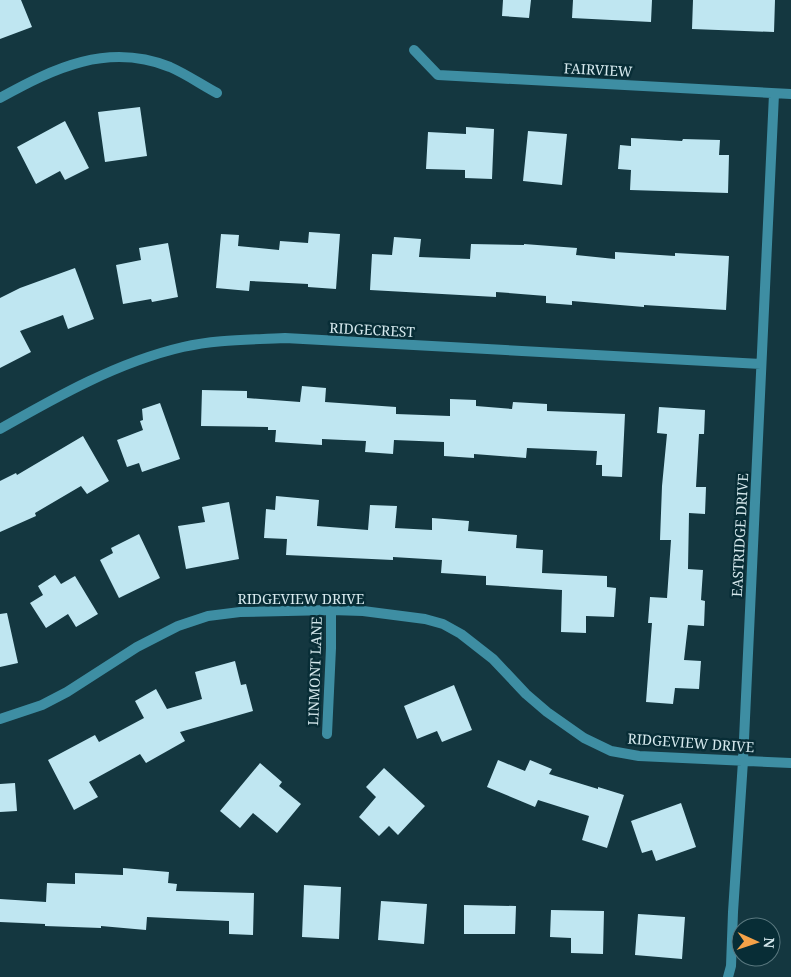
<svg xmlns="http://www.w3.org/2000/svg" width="791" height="977" font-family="'Noto Serif',serif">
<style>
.building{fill:#bfe6f1}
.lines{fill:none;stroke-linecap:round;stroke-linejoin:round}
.street{stroke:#3e8ea3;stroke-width:10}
.labels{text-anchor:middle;stroke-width:5;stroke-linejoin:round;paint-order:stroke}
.street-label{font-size:14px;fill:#d5e8ed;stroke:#082d36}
</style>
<rect width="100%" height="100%" fill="#143740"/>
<path class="building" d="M 0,0 L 21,0 L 32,27 L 0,39 Z
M 503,0 L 531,0 L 529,18 L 502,16 Z
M 573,0 L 652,0 L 651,22 L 572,18 Z
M 693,0 L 775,0 L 774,32 L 692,29 Z
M 140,107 L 147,156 L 105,162 L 98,112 Z
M 65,121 L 89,168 L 65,180 L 60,171 L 36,184 L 17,147 Z
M 466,127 L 494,129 L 492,179 L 465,178 L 465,170 L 426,169 L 428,132 L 466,134 Z
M 528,131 L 567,134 L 562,185 L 523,181 Z
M 631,138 L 682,141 L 683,139 L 720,140 L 719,155 L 729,155 L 728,193 L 630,190 L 631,170 L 618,169 L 620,145 L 631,146 Z
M 309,232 L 340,234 L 336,289 L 308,287 L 308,284 L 250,281 L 249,291 L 216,288 L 221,234 L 239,235 L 238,246 L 279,250 L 280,241 L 308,243 Z
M 394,237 L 421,239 L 419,257 L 470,259 L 471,244 L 524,245 L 524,244 L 577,248 L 576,255 L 615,259 L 615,252 L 675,256 L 675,253 L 729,256 L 726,310 L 644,305 L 644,307 L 572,301 L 572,305 L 546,303 L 546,296 L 496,292 L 496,297 L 370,290 L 372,254 L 392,255 Z
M 168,243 L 178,297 L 152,302 L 151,299 L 123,304 L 116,265 L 141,260 L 139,248 Z
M 75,268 L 94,319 L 68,329 L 63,315 L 20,331 L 31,352 L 0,368 L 0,298 L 20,288 Z
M 302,386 L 326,388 L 325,402 L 396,407 L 396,414 L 450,416 L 450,399 L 476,400 L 476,406 L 512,409 L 513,402 L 547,404 L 547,411 L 625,414 L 622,477 L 602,476 L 602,465 L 596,465 L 597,451 L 527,448 L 526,458 L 474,454 L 474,458 L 444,456 L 444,442 L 394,440 L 393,454 L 365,452 L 366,441 L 322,439 L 322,445 L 275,442 L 276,430 L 268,430 L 268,427 L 201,426 L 202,390 L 247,391 L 247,398 L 300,402 Z
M 160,403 L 180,459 L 142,472 L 139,463 L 127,467 L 117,440 L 143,430 L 140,421 L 143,420 L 142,409 Z
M 659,407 L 705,410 L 704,434 L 699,434 L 696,487 L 706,487 L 705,514 L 689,513 L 688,569 L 703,570 L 701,600 L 705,601 L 704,626 L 688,625 L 684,660 L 701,661 L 699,689 L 675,688 L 673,704 L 646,702 L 652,623 L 648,623 L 650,597 L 667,598 L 671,540 L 660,540 L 662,486 L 667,434 L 657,433 Z
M 83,436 L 109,481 L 87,494 L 81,486 L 35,513 L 36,516 L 0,532 L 0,481 L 16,473 L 17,475 Z
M 276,496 L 319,500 L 317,526 L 368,530 L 370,505 L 397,506 L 395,528 L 432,530 L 432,518 L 469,521 L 468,531 L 517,535 L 516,548 L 543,550 L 542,573 L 607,576 L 607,587 L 616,588 L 614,617 L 586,616 L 586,633 L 561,632 L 562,590 L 486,585 L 486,576 L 441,573 L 442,560 L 393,557 L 393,560 L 286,555 L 287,539 L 264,538 L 266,509 L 275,510 Z
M 229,502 L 239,559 L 186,569 L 178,526 L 205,522 L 202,507 Z
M 139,534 L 160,578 L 119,598 L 100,560 L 113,553 L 111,548 Z
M 55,575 L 61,584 L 75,576 L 98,614 L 76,627 L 68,614 L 46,628 L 30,603 L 43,595 L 38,586 Z
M 7,613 L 18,663 L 0,667 L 0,614 Z
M 235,661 L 241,685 L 246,684 L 253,711 L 180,732 L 185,741 L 146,763 L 140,754 L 89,782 L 98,797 L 74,810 L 48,760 L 95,735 L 99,742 L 144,718 L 135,701 L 156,689 L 167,709 L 202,699 L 195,672 Z
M 454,685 L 472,730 L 442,742 L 437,731 L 417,739 L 404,706 Z
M 498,760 L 525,771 L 530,760 L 552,769 L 549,774 L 598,789 L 598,787 L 624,795 L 607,848 L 582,840 L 589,816 L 538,800 L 535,807 L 487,787 Z
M 260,763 L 282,782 L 279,786 L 301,804 L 277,833 L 253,813 L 240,828 L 220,811 Z
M 384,768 L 425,806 L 398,835 L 389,826 L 379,836 L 359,817 L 376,797 L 366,787 Z
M 15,783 L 17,811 L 0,812 L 0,784 Z
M 681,803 L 696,847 L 656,861 L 652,850 L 642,853 L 631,821 Z
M 123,868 L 169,872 L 168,883 L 177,884 L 176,891 L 254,893 L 253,935 L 229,934 L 229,921 L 147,917 L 146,930 L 101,926 L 101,928 L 45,926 L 45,924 L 0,922 L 0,899 L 46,902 L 47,883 L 75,884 L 75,873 L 123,875 Z
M 304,885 L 341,887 L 339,939 L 302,937 Z
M 381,901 L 427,904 L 424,944 L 378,940 Z
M 464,905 L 516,906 L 515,934 L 464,934 Z
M 551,910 L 604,911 L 603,954 L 571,953 L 571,938 L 550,937 Z
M 638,914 L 685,917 L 682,959 L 635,955 Z"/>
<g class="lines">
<path class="street" d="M 414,50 L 438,75 L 791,94
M 0,98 C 54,68 108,42 170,67 C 186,74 202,85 217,93
M 0,429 C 58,396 118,362 183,347 C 217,339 251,340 285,338 L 761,364
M 0,719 L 42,705 L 67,692 L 137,647 L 178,626 L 208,616 L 240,612 L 331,610 L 363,611 L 425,619 L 443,624 L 461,634 L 493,659 L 526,694 L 547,712 L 584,738 L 611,751 L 639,756 L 791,763
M 327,734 L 331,648 L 331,610
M 728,977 L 731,966 L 733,912 L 743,761 L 774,94"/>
</g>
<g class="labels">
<g class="street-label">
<text transform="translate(598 70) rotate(3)" y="5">FAIRVIEW</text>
<text transform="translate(372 330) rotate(3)" y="5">RIDGECREST</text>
<text transform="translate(740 535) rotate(-87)" y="5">EASTRIDGE DRIVE</text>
<text x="301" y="604">RIDGEVIEW DRIVE</text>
<text transform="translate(315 671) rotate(-88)" y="5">LINMONT LANE</text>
<text transform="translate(691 743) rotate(4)" y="5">RIDGEVIEW DRIVE</text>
</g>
</g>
<g transform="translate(756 942) rotate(93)"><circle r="24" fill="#082d36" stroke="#5a787f"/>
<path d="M0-4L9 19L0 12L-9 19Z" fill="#f6a248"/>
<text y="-8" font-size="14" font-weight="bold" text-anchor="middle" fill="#d5e8ed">N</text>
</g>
</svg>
